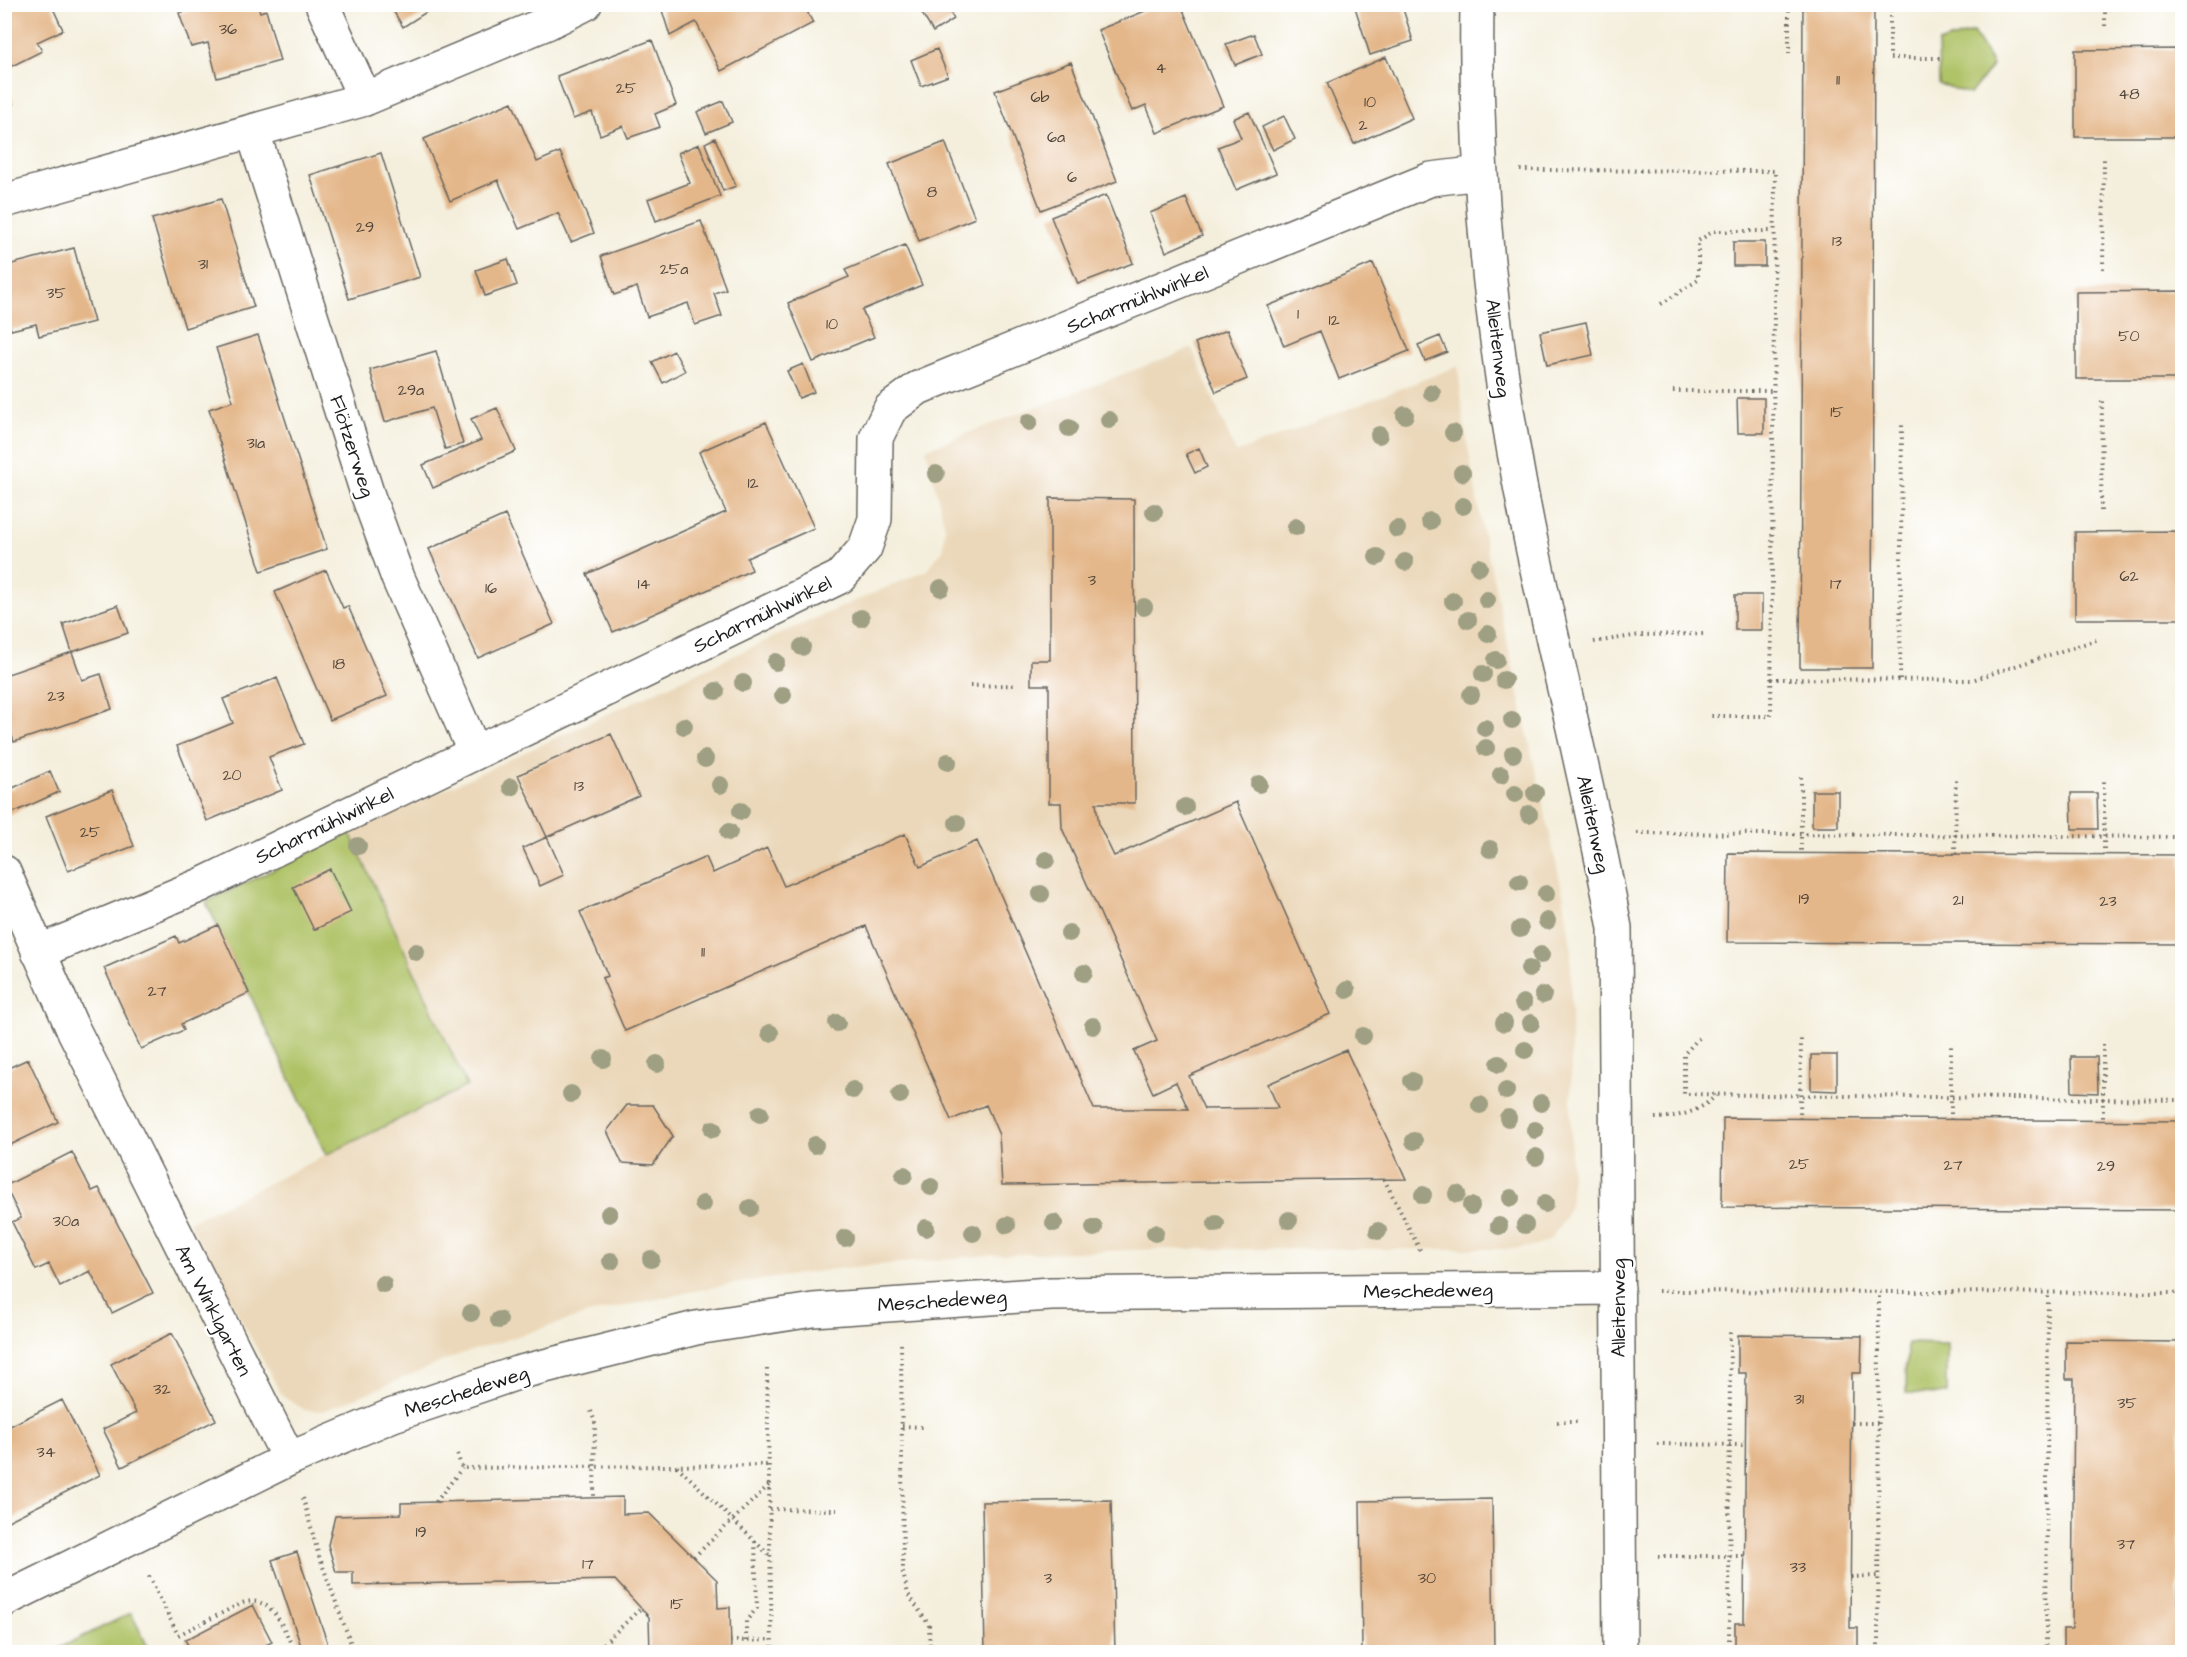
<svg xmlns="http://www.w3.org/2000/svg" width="2187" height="1657" font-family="'Architects Daughter',sans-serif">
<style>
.built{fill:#ebd8ba}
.green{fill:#afc266;stroke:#666f41;stroke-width:1.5}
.building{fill:#e4b78a}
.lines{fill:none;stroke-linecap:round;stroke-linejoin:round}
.minor-casing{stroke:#686660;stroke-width:36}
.path{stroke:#686660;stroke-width:4;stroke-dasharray:1.5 4.5;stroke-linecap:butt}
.minor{stroke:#fff;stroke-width:33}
.tree{fill:#9e9f83}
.labels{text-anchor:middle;stroke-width:5;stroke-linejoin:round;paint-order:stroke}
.number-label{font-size:16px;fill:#4e4338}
.street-label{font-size:20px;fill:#1c1c1c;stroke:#fff}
</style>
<rect width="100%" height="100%" fill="#fff"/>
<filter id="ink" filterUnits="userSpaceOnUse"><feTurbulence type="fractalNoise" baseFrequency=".0167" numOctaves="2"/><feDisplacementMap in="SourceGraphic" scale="12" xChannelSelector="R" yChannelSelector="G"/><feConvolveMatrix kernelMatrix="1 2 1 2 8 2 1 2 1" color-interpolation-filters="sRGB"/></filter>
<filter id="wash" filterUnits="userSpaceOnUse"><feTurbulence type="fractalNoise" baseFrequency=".008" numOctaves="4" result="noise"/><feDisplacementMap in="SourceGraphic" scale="24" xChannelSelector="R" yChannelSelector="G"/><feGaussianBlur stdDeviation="1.35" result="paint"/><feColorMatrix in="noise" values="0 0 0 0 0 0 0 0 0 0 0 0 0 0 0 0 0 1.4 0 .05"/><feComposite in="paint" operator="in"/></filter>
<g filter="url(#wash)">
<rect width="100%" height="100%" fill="#f4efdd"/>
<path class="built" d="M 1192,348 L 1236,453 L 1458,366 L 1464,424 L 1482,528 L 1564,899 L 1571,946 L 1571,1200 L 1564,1220 L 1551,1239 L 1536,1246 L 1511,1249 L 1159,1249 L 993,1255 L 842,1268 L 713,1287 L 588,1314 L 458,1355 L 324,1411 L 305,1410 L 282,1396 L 189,1222 L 466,1086 L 350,833 L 800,625 L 927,570 L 943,550 L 945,527 L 926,449 Z"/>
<path class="green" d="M 1973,32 L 1993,65 L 1970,94 L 1939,84 L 1938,43 Z
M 350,833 L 467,1086 L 326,1155 L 206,902 Z
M 1907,1343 L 1947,1344 L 1947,1394 L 1906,1393 Z
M 131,1613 L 147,1645 L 131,1652 L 51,1652 Z"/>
<g id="blocks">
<path class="building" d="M 4,4 L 51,4 L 63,30 L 37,42 L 42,51 L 12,66 L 4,49 Z
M 199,4 L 257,4 L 260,12 L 266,10 L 280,61 L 217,78 L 208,43 L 191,47 L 179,13 L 199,7 Z
M 389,4 L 439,4 L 403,27 Z
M 660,4 L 696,4 L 698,7 L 703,4 L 803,4 L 813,23 L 721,71 L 696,22 L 670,36 Z
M 922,4 L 945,4 L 954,19 L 933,32 L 918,7 Z
M 1354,4 L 1414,4 L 1403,9 L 1413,41 L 1370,55 Z
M 1803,4 L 1874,4 L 1872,668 L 1800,668 Z
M 1160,5 L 1181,5 L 1223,106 L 1157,133 L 1146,105 L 1132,111 L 1098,30 Z
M 1254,34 L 1262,54 L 1235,65 L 1226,44 Z
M 652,40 L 676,105 L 655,114 L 660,127 L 628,138 L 623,126 L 600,135 L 592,112 L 573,119 L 557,76 Z
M 937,49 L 948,76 L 921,86 L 911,60 Z
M 2182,49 L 2182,137 L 2075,137 L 2075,50 Z
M 1386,57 L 1412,118 L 1354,144 L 1327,83 Z
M 1071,62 L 1117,181 L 1041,210 L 995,91 Z
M 4,74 L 13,104 L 4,106 Z
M 723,101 L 732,122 L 706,133 L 697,112 Z
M 512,102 L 537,162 L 560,152 L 594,233 L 571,242 L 558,213 L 519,229 L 498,180 L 450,201 L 424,139 Z
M 1249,112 L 1276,173 L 1236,190 L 1218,147 L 1241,138 L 1233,119 Z
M 1284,116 L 1295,139 L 1273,150 L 1262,127 Z
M 715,138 L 736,186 L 723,191 L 705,143 Z
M 945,142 L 975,218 L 919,241 L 889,164 Z
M 699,144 L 720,196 L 656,221 L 648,199 L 690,183 L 678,153 Z
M 381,153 L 420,277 L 349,299 L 310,175 Z
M 1106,195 L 1133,263 L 1078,284 L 1051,217 Z
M 1186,198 L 1202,236 L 1166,252 L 1150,213 Z
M 221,199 L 254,307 L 185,328 L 152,219 Z
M 701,221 L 726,289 L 714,293 L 722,316 L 695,325 L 688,303 L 647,317 L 637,287 L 614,295 L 601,256 Z
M 1733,242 L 1765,242 L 1765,266 L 1733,266 Z
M 905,245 L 922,285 L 862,310 L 874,337 L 813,362 L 788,303 L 849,277 L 845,270 Z
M 74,248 L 94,322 L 39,336 L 36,324 L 11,330 L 4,306 L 4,266 Z
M 508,259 L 517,285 L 485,296 L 476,270 Z
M 1373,263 L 1409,351 L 1339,379 L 1320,331 L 1284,346 L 1268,306 Z
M 2182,291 L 2182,379 L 2076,379 L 2076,292 Z
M 1586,322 L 1593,355 L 1547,365 L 1540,332 Z
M 1227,330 L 1247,379 L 1216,392 L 1195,343 Z
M 258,335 L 327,549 L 261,571 L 209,409 L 233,401 L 216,348 Z
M 1440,336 L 1447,352 L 1425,361 L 1418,345 Z
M 436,351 L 463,444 L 445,449 L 432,408 L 385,422 L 370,370 Z
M 674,351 L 685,371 L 663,383 L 652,362 Z
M 803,364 L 814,392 L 799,398 L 787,371 Z
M 1737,398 L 1764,398 L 1764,433 L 1738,433 Z
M 497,408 L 516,451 L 433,488 L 423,465 L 481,440 L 471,419 Z
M 766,422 L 814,528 L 747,558 L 752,570 L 613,632 L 587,574 L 726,512 L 699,452 Z
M 1199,448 L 1207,467 L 1195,473 L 1186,454 Z
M 1050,498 L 1134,499 L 1135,803 L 1096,803 L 1099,825 L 1114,856 L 1236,802 L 1330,1014 L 1189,1076 L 1204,1109 L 1278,1108 L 1268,1084 L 1346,1050 L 1406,1179 L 1002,1185 L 999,1135 L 986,1105 L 951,1120 L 866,926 L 625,1031 L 602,978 L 608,976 L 580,912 L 706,857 L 713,873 L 767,848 L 784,886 L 905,834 L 920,867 L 977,841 L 1094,1109 L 1188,1109 L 1176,1082 L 1153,1093 L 1134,1051 L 1157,1041 L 1062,828 L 1061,803 L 1049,803 L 1049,685 L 1031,685 L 1031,660 L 1050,660 Z
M 505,515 L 554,624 L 478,658 L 429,549 Z
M 2182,531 L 2182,619 L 2075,619 L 2075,532 Z
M 326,570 L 343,608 L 348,606 L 387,696 L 330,720 L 275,592 Z
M 1735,595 L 1762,595 L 1762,630 L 1735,630 Z
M 118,605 L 128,633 L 72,652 L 63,624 Z
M 72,652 L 82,680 L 101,674 L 112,709 L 14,742 L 5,714 L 5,675 Z
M 277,678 L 304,744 L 269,757 L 282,790 L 207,821 L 177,746 L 233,723 L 223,699 Z
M 611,734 L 639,796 L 547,837 L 518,775 Z
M 50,771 L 59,792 L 6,816 L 4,792 Z
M 112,790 L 134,846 L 68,871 L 46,816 Z
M 1812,791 L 1838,791 L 1838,827 L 1812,827 Z
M 2071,793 L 2097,793 L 2098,829 L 2072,829 Z
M 547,837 L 564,875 L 540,886 L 523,848 Z
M 1728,853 L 2182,855 L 2182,944 L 1727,942 Z
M 330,869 L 351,912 L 314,930 L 293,887 Z
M 218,925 L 249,993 L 181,1024 L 184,1030 L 141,1049 L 104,968 L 176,936 L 179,943 Z
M 1811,1055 L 1837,1055 L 1837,1091 L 1811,1090 Z
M 2071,1057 L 2097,1057 L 2098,1093 L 2072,1092 Z
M 28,1059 L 58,1122 L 4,1148 L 4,1070 Z
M 627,1105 L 653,1105 L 673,1136 L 653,1165 L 622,1163 L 607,1131 Z
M 1723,1118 L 2182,1121 L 2182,1210 L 1722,1207 Z
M 72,1152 L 92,1191 L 99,1188 L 153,1293 L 112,1313 L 90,1271 L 60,1286 L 49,1264 L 36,1270 L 12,1222 L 21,1218 L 5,1186 Z
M 172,1333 L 216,1420 L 122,1467 L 103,1429 L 136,1413 L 111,1364 Z
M 1738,1335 L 1862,1336 L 1861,1373 L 1852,1373 L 1850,1628 L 1858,1628 L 1858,1652 L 1735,1652 L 1735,1623 L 1744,1623 L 1746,1373 L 1738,1373 Z
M 2066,1341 L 2182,1342 L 2182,1378 L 2180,1378 L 2178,1634 L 2182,1634 L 2182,1652 L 2063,1652 L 2063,1629 L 2072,1629 L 2074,1379 L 2066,1379 Z
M 62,1400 L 100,1475 L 4,1523 L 4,1429 Z
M 623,1497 L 623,1514 L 649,1513 L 717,1580 L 718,1608 L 730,1607 L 731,1652 L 650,1652 L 649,1617 L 615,1580 L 353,1585 L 353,1572 L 336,1572 L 328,1545 L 335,1516 L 401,1514 L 401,1503 Z
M 1492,1499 L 1494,1652 L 1362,1652 L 1360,1501 Z
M 1111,1500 L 1115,1652 L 985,1652 L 982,1502 Z
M 297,1552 L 330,1651 L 325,1652 L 303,1652 L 272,1560 Z
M 253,1605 L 272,1642 L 254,1651 L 255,1652 L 192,1652 L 185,1640 Z"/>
</g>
</g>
<g filter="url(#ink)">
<use href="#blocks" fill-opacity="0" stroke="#686660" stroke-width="1.5"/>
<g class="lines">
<g class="minor-casing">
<path id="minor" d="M 322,4 L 365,99
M 1477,4 C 1474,186 1495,369 1532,546 C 1559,673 1592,799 1615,928 L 1620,1652
M 253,132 L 368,496 L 398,578 L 475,753
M 4,201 L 365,99 L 547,23 L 585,4
M 4,872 L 71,1025 L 289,1459 L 4,1600
M 38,952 L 201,885 L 840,577 L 865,548 L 875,519 L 876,438 L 890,409 L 918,388 L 1431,179 L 1481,173
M 289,1459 L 393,1415 L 517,1373 L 696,1328 L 813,1310 L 1051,1294 L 1618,1288"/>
</g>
<path class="path" d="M 1789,4 L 1789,53
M 1890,4 L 1890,58 L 1943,58
M 2105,26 L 2105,4
M 1520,170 L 1775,171 L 1771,716 L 1708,716
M 2103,269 L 2104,156
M 1661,304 L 1698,280 L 1698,241 L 1714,231 L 1774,231
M 1673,391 L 1773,391
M 2101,511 L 2102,398
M 1594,642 L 1640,635 L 1707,634
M 1771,679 L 1972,680 L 2099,639
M 1900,679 L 1902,422
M 970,686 L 1016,685
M 1801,777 L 1801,853
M 1637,833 L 2182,837
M 1955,854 L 1956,779
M 2104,855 L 2104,780
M 1699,1038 L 1684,1054 L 1684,1094 L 2182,1100
M 2103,1044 L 2103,1121
M 1655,1118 C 1678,1117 1699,1113 1716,1095
M 1800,1119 L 1801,1039
M 1951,1120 L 1951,1042
M 1384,1179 L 1420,1250
M 1658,1291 L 2182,1293
M 901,1344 L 903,1573 L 908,1594 L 929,1625 L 930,1652
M 767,1369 L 772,1652
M 591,1411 L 595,1422 L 594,1498
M 1557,1422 L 1578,1422
M 1852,1423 L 1879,1423
M 2180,1425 L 2182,1425
M 902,1426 L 922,1427
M 1657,1444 L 1745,1445
M 457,1454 L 462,1468 L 769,1465
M 677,1466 L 770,1556
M 303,1498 L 318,1553 L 354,1652
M 436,1502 L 462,1468
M 770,1509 L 837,1510
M 1658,1556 L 1745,1556
M 694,1557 L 769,1485
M 149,1576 L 178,1635 L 242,1603 C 273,1593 284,1630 295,1652
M 1851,1577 L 1878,1576
M 2178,1580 L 2182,1580
M 730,1641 L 771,1640
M 746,1641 L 746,1621 L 757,1608 L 755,1541
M 6,1650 L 7,1652
M 595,1652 L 641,1608
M 1729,1652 L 1730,1331
M 1878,1652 L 1879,1292
M 2046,1652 L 2048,1292"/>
<use href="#minor" class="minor"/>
</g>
<g class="tree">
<circle cx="1432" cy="393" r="9"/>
<circle cx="1405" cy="415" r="9"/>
<circle cx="1109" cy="420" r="9"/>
<circle cx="1029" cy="422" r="9"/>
<circle cx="1069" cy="428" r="9"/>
<circle cx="1453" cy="433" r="9"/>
<circle cx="1379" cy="435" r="9"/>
<circle cx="1462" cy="473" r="9"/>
<circle cx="936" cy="474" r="9"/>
<circle cx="1463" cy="506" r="9"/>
<circle cx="1154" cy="512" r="9"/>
<circle cx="1430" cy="521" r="9"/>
<circle cx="1296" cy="527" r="9"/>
<circle cx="1397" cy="529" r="9"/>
<circle cx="1377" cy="557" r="9"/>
<circle cx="1405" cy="562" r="9"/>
<circle cx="1479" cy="567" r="9"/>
<circle cx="941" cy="588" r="9"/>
<circle cx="1487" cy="600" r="9"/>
<circle cx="1453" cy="601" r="9"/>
<circle cx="1144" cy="607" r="9"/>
<circle cx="861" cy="618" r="9"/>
<circle cx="1468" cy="620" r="9"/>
<circle cx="1488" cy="634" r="9"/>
<circle cx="802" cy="647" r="9"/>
<circle cx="1496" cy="660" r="9"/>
<circle cx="776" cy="662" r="9"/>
<circle cx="1483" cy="674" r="9"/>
<circle cx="1504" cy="680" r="9"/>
<circle cx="743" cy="683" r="9"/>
<circle cx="716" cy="691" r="9"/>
<circle cx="783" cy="695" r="9"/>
<circle cx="1471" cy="695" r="9"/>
<circle cx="1512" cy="720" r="9"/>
<circle cx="684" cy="726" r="9"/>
<circle cx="1485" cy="728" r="9"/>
<circle cx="1486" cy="748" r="9"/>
<circle cx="1513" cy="754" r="9"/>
<circle cx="705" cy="759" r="9"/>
<circle cx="948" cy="762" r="9"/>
<circle cx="1501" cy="775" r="9"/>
<circle cx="1259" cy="784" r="9"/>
<circle cx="720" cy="785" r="9"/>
<circle cx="511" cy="787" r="9"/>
<circle cx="1535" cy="793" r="9"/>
<circle cx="1515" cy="794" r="9"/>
<circle cx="1185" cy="807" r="9"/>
<circle cx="741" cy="811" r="9"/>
<circle cx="1529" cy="814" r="9"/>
<circle cx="957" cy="823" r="9"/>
<circle cx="729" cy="832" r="9"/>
<circle cx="358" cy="846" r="9"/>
<circle cx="1490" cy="849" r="9"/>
<circle cx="1046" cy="860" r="9"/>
<circle cx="1519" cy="882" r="9"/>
<circle cx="1041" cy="894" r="9"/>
<circle cx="1546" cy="894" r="9"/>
<circle cx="1547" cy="921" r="9"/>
<circle cx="1520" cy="929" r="9"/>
<circle cx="1069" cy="933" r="9"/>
<circle cx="416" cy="952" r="9"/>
<circle cx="1541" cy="955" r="9"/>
<circle cx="1529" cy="969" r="9"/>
<circle cx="1084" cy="973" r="9"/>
<circle cx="1347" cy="990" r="9"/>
<circle cx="1543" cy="995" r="9"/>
<circle cx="1523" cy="1003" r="9"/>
<circle cx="837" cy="1023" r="9"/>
<circle cx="1504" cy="1023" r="9"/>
<circle cx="1531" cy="1023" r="9"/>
<circle cx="1093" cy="1026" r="9"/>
<circle cx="770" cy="1033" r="9"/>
<circle cx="1363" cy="1036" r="9"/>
<circle cx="1525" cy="1050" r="9"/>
<circle cx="603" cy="1059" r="9"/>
<circle cx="657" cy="1064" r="9"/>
<circle cx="1499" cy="1064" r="9"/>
<circle cx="1412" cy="1081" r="9"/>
<circle cx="853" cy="1090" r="9"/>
<circle cx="1506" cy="1091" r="9"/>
<circle cx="571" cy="1094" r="9"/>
<circle cx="900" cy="1095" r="9"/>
<circle cx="1541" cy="1103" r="9"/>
<circle cx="1480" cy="1105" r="9"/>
<circle cx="760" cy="1114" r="9"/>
<circle cx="1508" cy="1118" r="9"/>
<circle cx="713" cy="1129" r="9"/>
<circle cx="1535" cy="1130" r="9"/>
<circle cx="1414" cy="1141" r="9"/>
<circle cx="815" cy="1145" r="9"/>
<circle cx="1536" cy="1157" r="9"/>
<circle cx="904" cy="1175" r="9"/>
<circle cx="931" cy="1187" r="9"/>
<circle cx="1457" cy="1194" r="9"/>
<circle cx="1423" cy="1195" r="9"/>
<circle cx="1511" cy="1198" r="9"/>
<circle cx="703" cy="1204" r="9"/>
<circle cx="1545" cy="1204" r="9"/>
<circle cx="1471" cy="1206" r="9"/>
<circle cx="750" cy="1208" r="9"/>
<circle cx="609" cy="1214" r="9"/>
<circle cx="1289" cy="1220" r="9"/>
<circle cx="1054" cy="1223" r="9"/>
<circle cx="1216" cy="1224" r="9"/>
<circle cx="1007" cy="1225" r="9"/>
<circle cx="1525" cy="1225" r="9"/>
<circle cx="1499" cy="1226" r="9"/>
<circle cx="926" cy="1228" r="9"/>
<circle cx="1094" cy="1228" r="9"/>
<circle cx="1378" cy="1231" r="9"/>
<circle cx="973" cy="1233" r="9"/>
<circle cx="1155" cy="1233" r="9"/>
<circle cx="845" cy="1238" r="9"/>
<circle cx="651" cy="1259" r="9"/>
<circle cx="611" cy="1261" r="9"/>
<circle cx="383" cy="1284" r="9"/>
<circle cx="471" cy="1313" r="9"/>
<circle cx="499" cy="1320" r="9"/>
</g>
</g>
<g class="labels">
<g class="number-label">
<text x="228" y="34">36</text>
<text x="1161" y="73">4</text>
<text x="1838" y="85">11</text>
<text x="626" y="93">25</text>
<text x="2129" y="99">48</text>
<text x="1040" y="102">6b</text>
<text x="1370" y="107">10</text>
<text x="1363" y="130">2</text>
<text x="1056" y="142">6a</text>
<text x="1072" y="182">6</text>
<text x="932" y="197">8</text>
<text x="365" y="232">29</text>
<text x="1837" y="246">13</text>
<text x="203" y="269">31</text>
<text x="674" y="274">25a</text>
<text x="56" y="298">35</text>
<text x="1298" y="319">1</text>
<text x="1334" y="325">12</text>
<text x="832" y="329">10</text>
<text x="2129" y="341">50</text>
<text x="411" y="395">29a</text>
<text x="1837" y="417">15</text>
<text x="256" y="448">31a</text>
<text x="753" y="488">12</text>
<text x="2129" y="581">62</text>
<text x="1092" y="585">3</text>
<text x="644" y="589">14</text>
<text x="1836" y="589">17</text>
<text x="491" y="593">16</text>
<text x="339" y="669">18</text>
<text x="56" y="701">23</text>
<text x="232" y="780">20</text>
<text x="579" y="791">13</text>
<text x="90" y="837">25</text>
<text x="1804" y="904">19</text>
<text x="1958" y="905">21</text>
<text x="2108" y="906">23</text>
<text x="703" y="957">11</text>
<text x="157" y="996">27</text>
<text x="1799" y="1169">25</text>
<text x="1953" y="1170">27</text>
<text x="2106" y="1171">29</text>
<text x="66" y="1226">30a</text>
<text x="162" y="1394">32</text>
<text x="1799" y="1404">31</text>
<text x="2127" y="1408">35</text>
<text x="46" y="1457">34</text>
<text x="421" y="1537">19</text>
<text x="2126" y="1549">37</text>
<text x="588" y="1569">17</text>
<text x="1798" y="1572">33</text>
<text x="1048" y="1583">3</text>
<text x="1427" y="1583">30</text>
<text x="677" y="1609">15</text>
</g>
<g class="street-label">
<text transform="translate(1137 299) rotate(-22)" y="7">Scharmühlwinkel</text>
<text transform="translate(1499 348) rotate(83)" y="7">Alleitenweg</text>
<text transform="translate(353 446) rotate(72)" y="7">Flötzerweg</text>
<text transform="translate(762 614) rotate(-26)" y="7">Scharmühlwinkel</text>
<text transform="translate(1594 824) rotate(78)" y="7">Alleitenweg</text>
<text transform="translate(324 825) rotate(-26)" y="7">Scharmühlwinkel</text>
<text transform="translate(1428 1290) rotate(-1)" y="7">Meschedeweg</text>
<text transform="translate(942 1300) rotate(-4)" y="7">Meschedeweg</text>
<text transform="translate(1618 1308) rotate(-90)" y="7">Alleitenweg</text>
<text transform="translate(214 1310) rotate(63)" y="7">Am Winklgarten</text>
<text transform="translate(466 1391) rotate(-18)" y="7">Meschedeweg</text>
</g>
</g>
<rect width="2187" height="1657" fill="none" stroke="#fff" stroke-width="24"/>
</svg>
